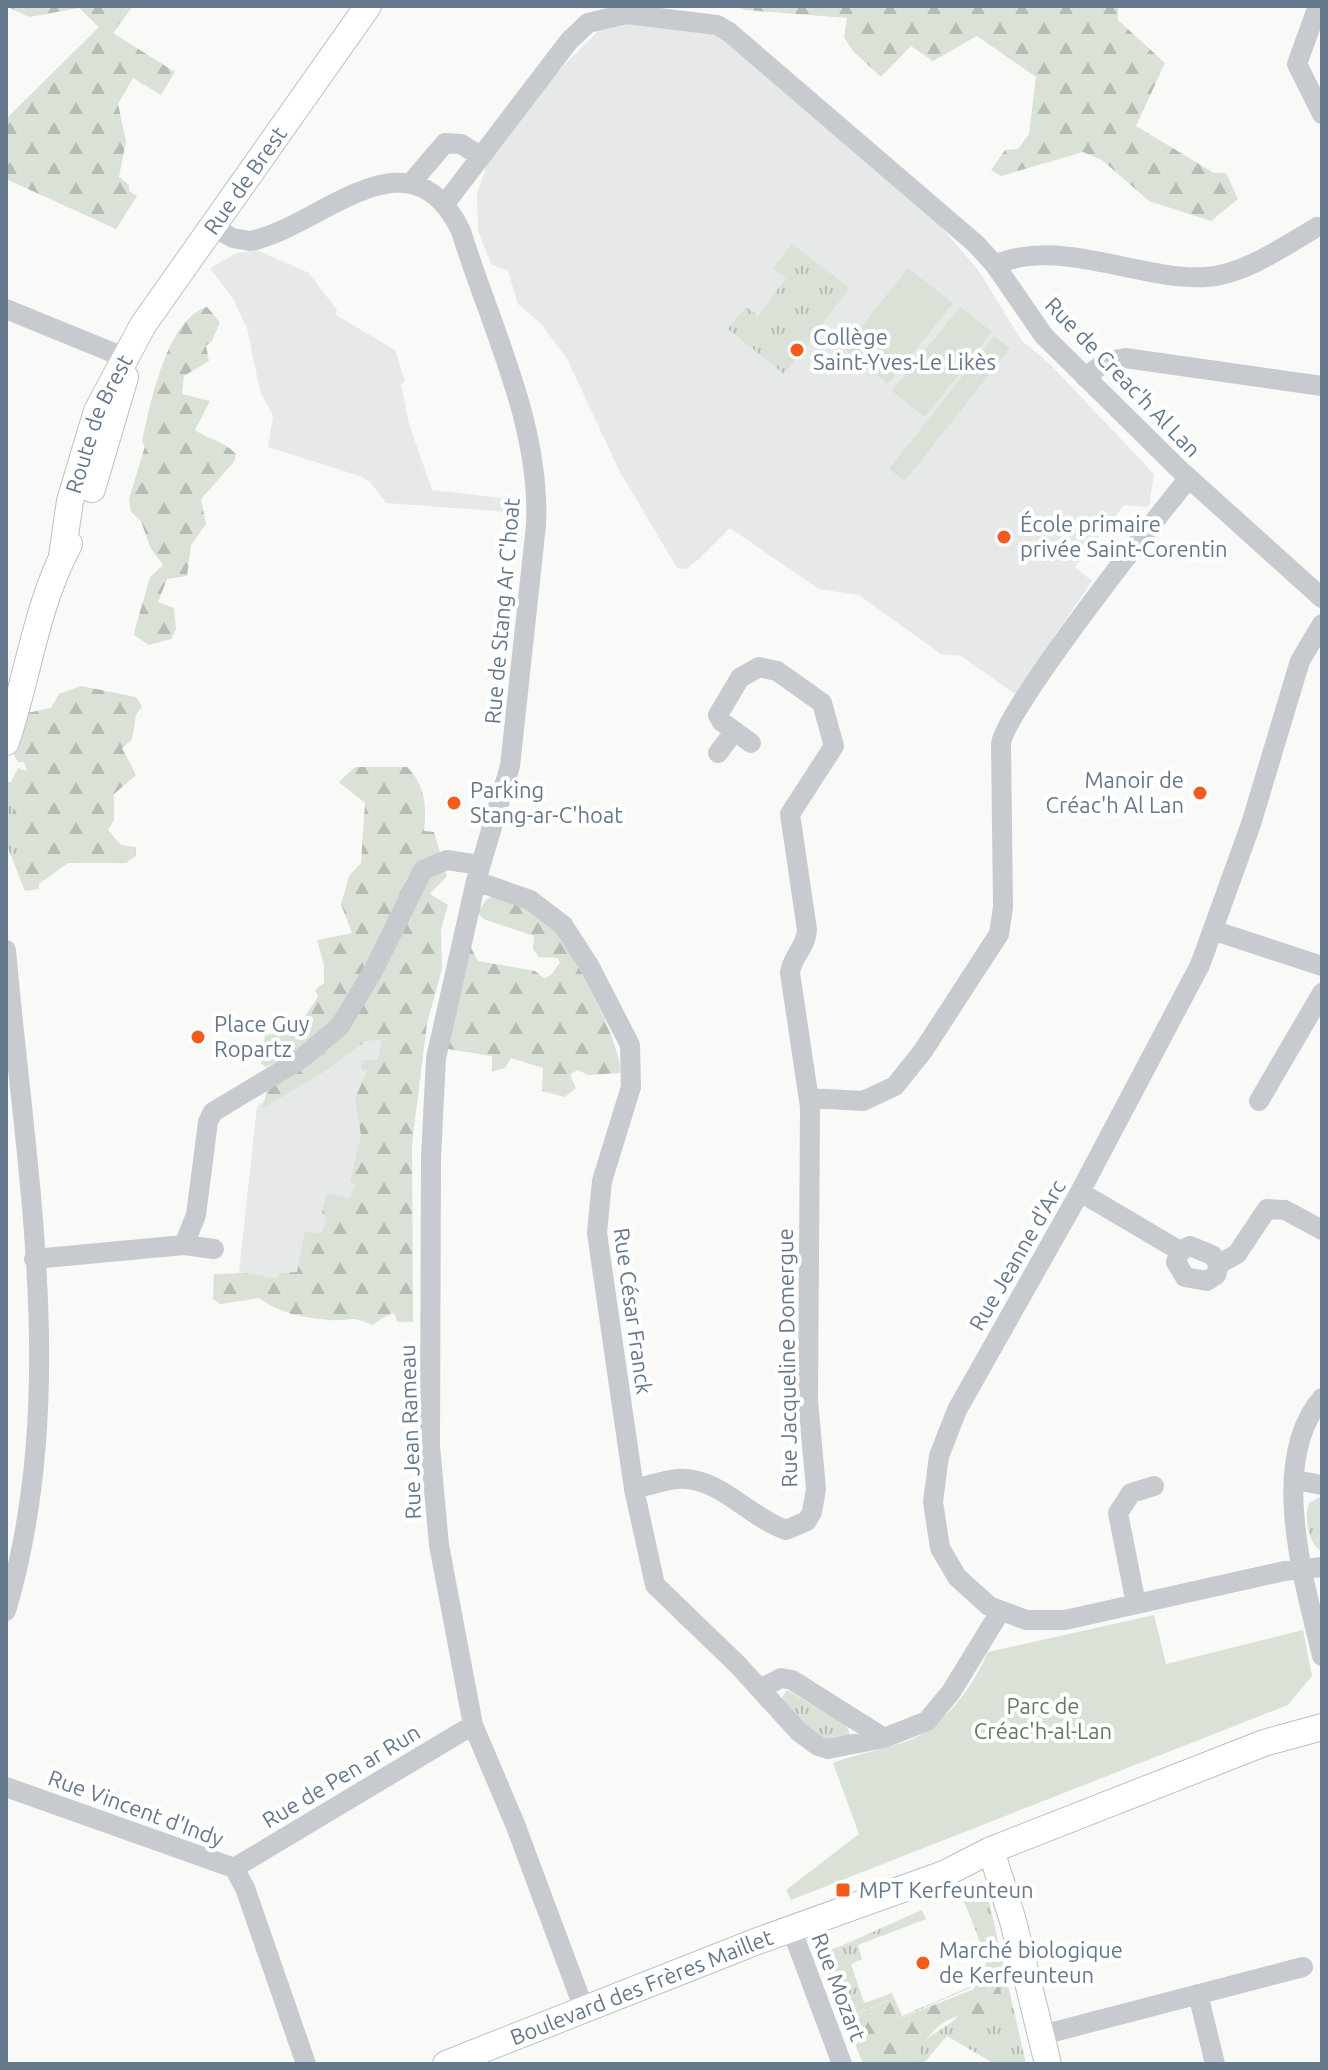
<svg xmlns="http://www.w3.org/2000/svg" width="1328" height="2070" font-family="Ubuntu,sans-serif">
<style>
.built{fill:#e7e8e8}
.grass{fill:url(#grass-tufts)}
.forest{fill:url(#forest-firs)}
.green{fill:#dae2d7}
.lines{fill:none;stroke-linecap:round;stroke-linejoin:round}
.secondary-casing{stroke:#bbc0c5;stroke-width:28}
.street{stroke:#c7cbcf;stroke-width:20}
.secondary{stroke:#fff;stroke-width:26}
.poi-dot{fill:#f35b1d;stroke:#fff;stroke-width:3}
.labels{text-anchor:middle;stroke-width:8;stroke-linejoin:round;paint-order:stroke}
.street-label{font-size:22px;fill:#66788b;stroke:#fff}
.poi-label{font-size:22px;fill:#66788b;stroke:#fff;text-anchor:start}
.park-label{font-size:22px;fill:#657b61;stroke:#fff}
</style>
<defs>
<pattern id="grass-tufts" width="24" height="20" patternUnits="userSpaceOnUse" patternTransform="scale(2)"><rect width="24" height="20" fill="#dae2d7"/><path d="M3 7l-1-3M5 7V3M7 7l1-3M15 17l-1-3M17 17v-4M19 17l1-3" fill="none" stroke="#b5bcb4"/></pattern>
<pattern id="forest-firs" width="22" height="20" patternUnits="userSpaceOnUse" patternTransform="scale(2)"><rect width="22" height="20" fill="#dae2d7"/><path d="M5 1l3.5 6h-7zM16 11l3.5 6h-7z" fill="#b5bcb4"/></pattern>
</defs>
<rect width="100%" height="100%" fill="#f9f9f7"/>
<path class="built" d="M 625,21 L 724,36 L 937,222 L 978,270 L 1022,341 L 1049,363 L 1154,474 L 1149,507 L 1124,505 L 1075,567 L 1092,581 L 1015,694 L 961,656 L 941,654 L 859,595 L 819,589 L 730,528 L 698,560 L 686,569 L 677,568 L 619,470 L 567,359 L 541,324 L 518,304 L 508,271 L 491,264 L 478,231 L 477,193 L 490,156 L 531,99 L 601,28 Z
M 257,250 L 309,273 L 337,310 L 336,315 L 395,350 L 405,381 L 401,384 L 409,424 L 432,490 L 510,499 L 509,512 L 386,503 L 370,482 L 360,476 L 268,447 L 273,416 L 260,391 L 247,328 L 233,299 L 210,268 L 237,253 Z
M 397,992 L 401,1313 L 364,1321 L 237,1291 L 257,1106 L 310,1069 Z"/>
<path class="grass" d="M 792,244 L 850,288 L 784,374 L 728,329 L 746,307 L 758,316 L 786,278 L 773,268 Z
M 18,768 L 27,771 C 5,812 24,823 29,861 L 18,863 L 29,882 L 39,884 L 39,889 L 25,891 L 6,843 L 6,782 L 11,782 Z
M 1322,1496 L 1322,1550 L 1319,1550 C 1308,1540 1304,1517 1309,1503 Z
M 787,1690 L 846,1725 L 850,1734 L 847,1739 L 822,1740 L 780,1701 Z
M 975,1889 L 985,1894 L 989,1901 L 1026,2064 L 995,2064 L 947,2036 L 923,2064 L 914,2064 C 925,2028 942,2035 960,2014 C 966,2007 970,1995 975,1986 L 898,2019 L 889,2000 L 858,2013 L 843,2012 L 820,1955 L 829,1945 L 832,1949 L 841,1946 L 922,1910 L 926,1919 L 858,1945 L 862,1959 L 851,1964 L 864,2003 L 892,1993 L 902,2016 L 981,1982 L 978,1968 L 988,1962 L 961,1894 Z"/>
<path class="forest" d="M 6,6 L 133,6 L 113,33 L 175,72 L 161,95 L 133,78 L 118,104 L 126,141 L 119,177 L 129,185 L 129,191 L 137,196 L 116,229 L 6,179 L 6,119 L 99,27 L 79,8 L 29,17 Z
M 738,6 L 1118,6 L 1118,20 L 1165,63 L 1136,126 L 1214,173 L 1226,173 L 1238,199 L 1211,221 L 1149,201 L 1102,160 L 1083,152 L 1001,176 L 991,170 L 1005,150 L 1018,149 L 1029,134 L 1036,77 L 977,36 L 933,61 L 911,46 L 881,77 L 853,51 L 844,37 L 847,18 L 745,10 Z
M 207,307 L 220,322 L 212,341 L 206,346 L 209,361 L 184,376 L 182,394 L 210,401 L 195,430 C 211,441 221,439 236,454 L 234,462 L 201,499 L 206,524 L 191,545 L 187,576 L 167,579 L 158,602 L 174,608 L 176,629 L 171,639 L 149,645 L 134,635 L 135,629 L 150,577 L 163,565 L 150,547 L 141,521 L 131,512 L 129,499 L 145,446 L 142,442 C 150,406 166,319 207,307 Z
M 81,686 L 136,697 L 142,706 L 136,715 L 132,740 L 122,748 L 136,775 L 114,794 L 114,820 L 108,830 L 121,845 L 136,847 L 136,856 L 126,863 L 68,863 L 39,884 L 29,882 L 17,863 L 29,861 L 25,842 L 14,837 C 7,820 18,787 27,771 L 24,762 L 18,762 L 13,753 L 27,713 L 51,708 L 59,694 Z
M 355,767 L 407,767 C 425,784 427,807 424,831 L 434,832 L 447,876 L 430,894 L 448,905 L 441,929 L 442,969 L 427,1024 L 412,1144 L 413,1322 L 397,1322 L 394,1311 L 372,1325 C 348,1314 351,1322 329,1320 C 303,1318 279,1313 259,1298 L 220,1304 L 213,1299 L 214,1274 L 244,1273 L 275,1278 L 281,1273 L 297,1272 L 305,1231 L 321,1234 L 327,1218 L 322,1212 L 327,1194 L 350,1198 L 355,1184 L 350,1181 L 361,1136 L 355,1099 L 367,1071 L 361,1069 L 361,1061 L 378,1059 L 382,1040 L 366,1041 L 327,1070 L 262,1109 L 268,1086 L 290,1056 L 266,1067 L 261,1064 L 265,1035 L 295,1031 L 318,997 L 315,990 L 324,983 L 324,965 L 317,940 L 352,933 L 341,904 L 349,876 L 361,863 L 365,803 L 339,782 Z
M 501,894 C 518,904 539,914 553,928 C 573,950 623,1046 620,1073 L 589,1075 L 577,1070 L 570,1075 L 576,1088 L 565,1097 L 542,1091 L 543,1068 L 511,1058 L 505,1068 L 492,1072 L 492,1056 L 448,1049 L 457,983 L 470,946 L 478,961 L 535,971 L 544,978 L 551,975 L 560,962 L 557,958 L 539,957 L 533,949 L 534,936 L 483,919 L 477,912 L 487,899 Z
M 997,1980 L 1010,2022 C 995,2020 974,2013 960,2016 C 938,2019 919,2046 914,2064 L 863,2064 L 843,2012 L 859,2013 L 890,2000 L 898,2019 Z"/>
<path class="green" d="M 908,268 L 953,303 L 888,384 L 844,349 Z
M 960,307 L 992,332 L 925,417 L 892,391 Z
M 994,336 L 1010,348 L 905,481 L 889,469 Z
M 1154,1615 L 1166,1664 L 1303,1630 L 1312,1676 L 1288,1705 L 791,1900 L 786,1890 L 859,1834 L 833,1763 C 856,1754 881,1750 905,1742 C 943,1729 972,1688 988,1652 Z"/>
<g class="lines">
<g class="secondary-casing">
<g id="secondary">
<path d="M 92,489 L 125,377"/>
<path id="s1" d="M 62,556 L 70,501 L 97,411 L 143,325 L 368,6"/>
<path d="M 6,742 C 28,677 36,605 69,544"/>
<path d="M 991,1850 L 1013,1921 L 1048,2064"/>
<path id="s2" d="M 446,2064 L 755,1942 L 944,1874 L 991,1850 L 1264,1743 L 1322,1727"/>
</g>
</g>
<path class="street" d="M 1318,6 L 1297,64 L 1322,114
M 411,183 L 445,143 L 461,144 L 480,156
M 444,205 L 569,41 L 588,23 L 626,14 L 717,25 L 729,32 L 976,244 L 995,265 L 1044,336 L 1182,472 L 1322,598
M 210,226 L 233,238 L 250,241 C 320,228 409,123 461,231 C 490,326 541,424 536,525 L 510,766 L 476,881 L 436,1058 L 431,1157 L 430,1446 L 439,1545 L 473,1725 L 515,1824 L 584,2009
M 995,265 C 1058,236 1139,281 1206,277 C 1243,275 1285,246 1317,227
M 6,309 L 126,358
M 1085,377 L 1107,361 L 1125,358 L 1322,386
M 1322,624 L 1300,661 L 1251,824 L 1200,965 L 1080,1192 L 957,1410 L 939,1456 L 933,1502 L 940,1548 L 957,1577 L 989,1606 L 1026,1620 L 1065,1620 L 1284,1571 L 1322,1567
M 718,753 L 734,732
M 476,881 L 530,900 L 563,925 L 590,967 L 630,1045 L 631,1087 L 602,1181 L 597,1233 L 634,1489 L 655,1585 L 738,1665 L 799,1732 L 818,1746 L 828,1749 L 884,1738 L 927,1721 L 951,1692 L 1000,1612
M 1215,931 L 1322,966
M 6,950 C 25,1169 70,1396 6,1611
M 810,1098 L 863,1101 L 895,1086 L 923,1051 L 999,934 L 1003,907 L 1001,744 C 1003,712 1159,514 1189,478
M 1259,1101 L 1322,993
M 1080,1192 L 1180,1251 L 1190,1246 L 1212,1255 L 1219,1264 L 1216,1275 L 1207,1281 L 1185,1277 L 1176,1262 L 1180,1251
M 184,1245 L 196,1215 L 208,1122 L 213,1112 L 301,1059 L 340,1026 L 373,971 L 423,870 L 447,860 L 480,865
M 34,1259 L 184,1245 L 214,1249
M 1219,1264 L 1237,1254 L 1267,1209 L 1285,1210 L 1322,1230
M 1322,1398 C 1267,1462 1305,1583 1322,1656
M 1296,1480 L 1322,1485
M 634,1489 C 648,1486 663,1480 678,1479 C 718,1476 750,1518 786,1530 L 807,1521 L 812,1512 L 816,1489 L 808,1401 L 810,1107 L 790,973 C 792,956 806,948 807,930 L 790,814 L 834,746 L 822,703 L 777,671 L 759,667 L 740,678 L 718,715 L 722,722 L 751,743
M 1136,1604 L 1118,1513 L 1131,1493 L 1154,1486
M 760,1689 L 781,1678 L 792,1680 L 884,1738
M 6,1787 L 234,1868 L 245,1888 L 306,2064
M 234,1868 L 473,1725
M 791,1928 L 842,2064
M 1198,1994 L 1215,2064
M 1042,2035 L 1303,1967"/>
<use href="#secondary" class="secondary"/>
</g>
<g class="poi-dot">
<circle cx="797" cy="350" r="8"/>
<circle cx="1004" cy="537" r="8"/>
<circle cx="1200" cy="793" r="8"/>
<circle cx="454" cy="803" r="8"/>
<circle cx="198" cy="1037" r="8"/>
<rect x="835" y="1882" width="16" height="16" rx="4"/>
<circle cx="923" cy="1963" r="8"/>
</g>
<g class="labels">
<g class="street-label">
<text dy="8" stroke="none"><textPath href="#s1" startOffset="424">Rue de Brest</textPath></text>
<text transform="translate(1123 377) rotate(46)" y="8">Rue de Creac'h Al Lan</text>
<text dy="8" stroke="none"><textPath href="#s1" startOffset="138">Route de Brest</textPath></text>
<text transform="translate(502 611) rotate(-85)" y="8">Rue de Stang Ar C'hoat</text>
<text transform="translate(1017 1255) rotate(-60)" y="8">Rue Jeanne d'Arc</text>
<text transform="translate(633 1311) rotate(82)" y="8">Rue César Franck</text>
<text transform="translate(787 1358) rotate(-91)" y="8">Rue Jacqueline Domergue</text>
<text transform="translate(410 1432) rotate(-92)" y="8">Rue Jean Rameau</text>
<text transform="translate(341 1776) rotate(-31)" y="8">Rue de Pen ar Run</text>
<text transform="translate(136 1808) rotate(20)" y="8">Rue Vincent d'Indy</text>
<text dy="8" stroke="none"><textPath href="#s2" startOffset="210">Boulevard des Frères Maillet</textPath></text>
<text transform="translate(839 1987) rotate(69)" y="8">Rue Mozart</text>
</g>
<g class="poi-label">
<text x="813" y="345">Collège<tspan x="813" dy="25">Saint-Yves-Le Likès</tspan></text>
<text x="1020" y="532">École primaire<tspan x="1020" dy="25">privée Saint-Corentin</tspan></text>
<text x="1184" y="788" text-anchor="end">Manoir de<tspan x="1184" dy="25">Créac'h Al Lan</tspan></text>
<text x="470" y="798">Parking<tspan x="470" dy="25">Stang-ar-C'hoat</tspan></text>
<text x="214" y="1032">Place Guy<tspan x="214" dy="25">Ropartz</tspan></text>
<text x="859" y="1898">MPT Kerfeunteun</text>
<text x="939" y="1958">Marché biologique<tspan x="939" dy="25">de Kerfeunteun</tspan></text>
</g>
<g class="park-label">
<text x="1043" y="1714">Parc de<tspan x="1043" dy="25">Créac'h-al-Lan</tspan></text>
</g>
</g>
<rect width="1328" height="2070" fill="none" stroke="#66788b" stroke-width="16"/>
</svg>
